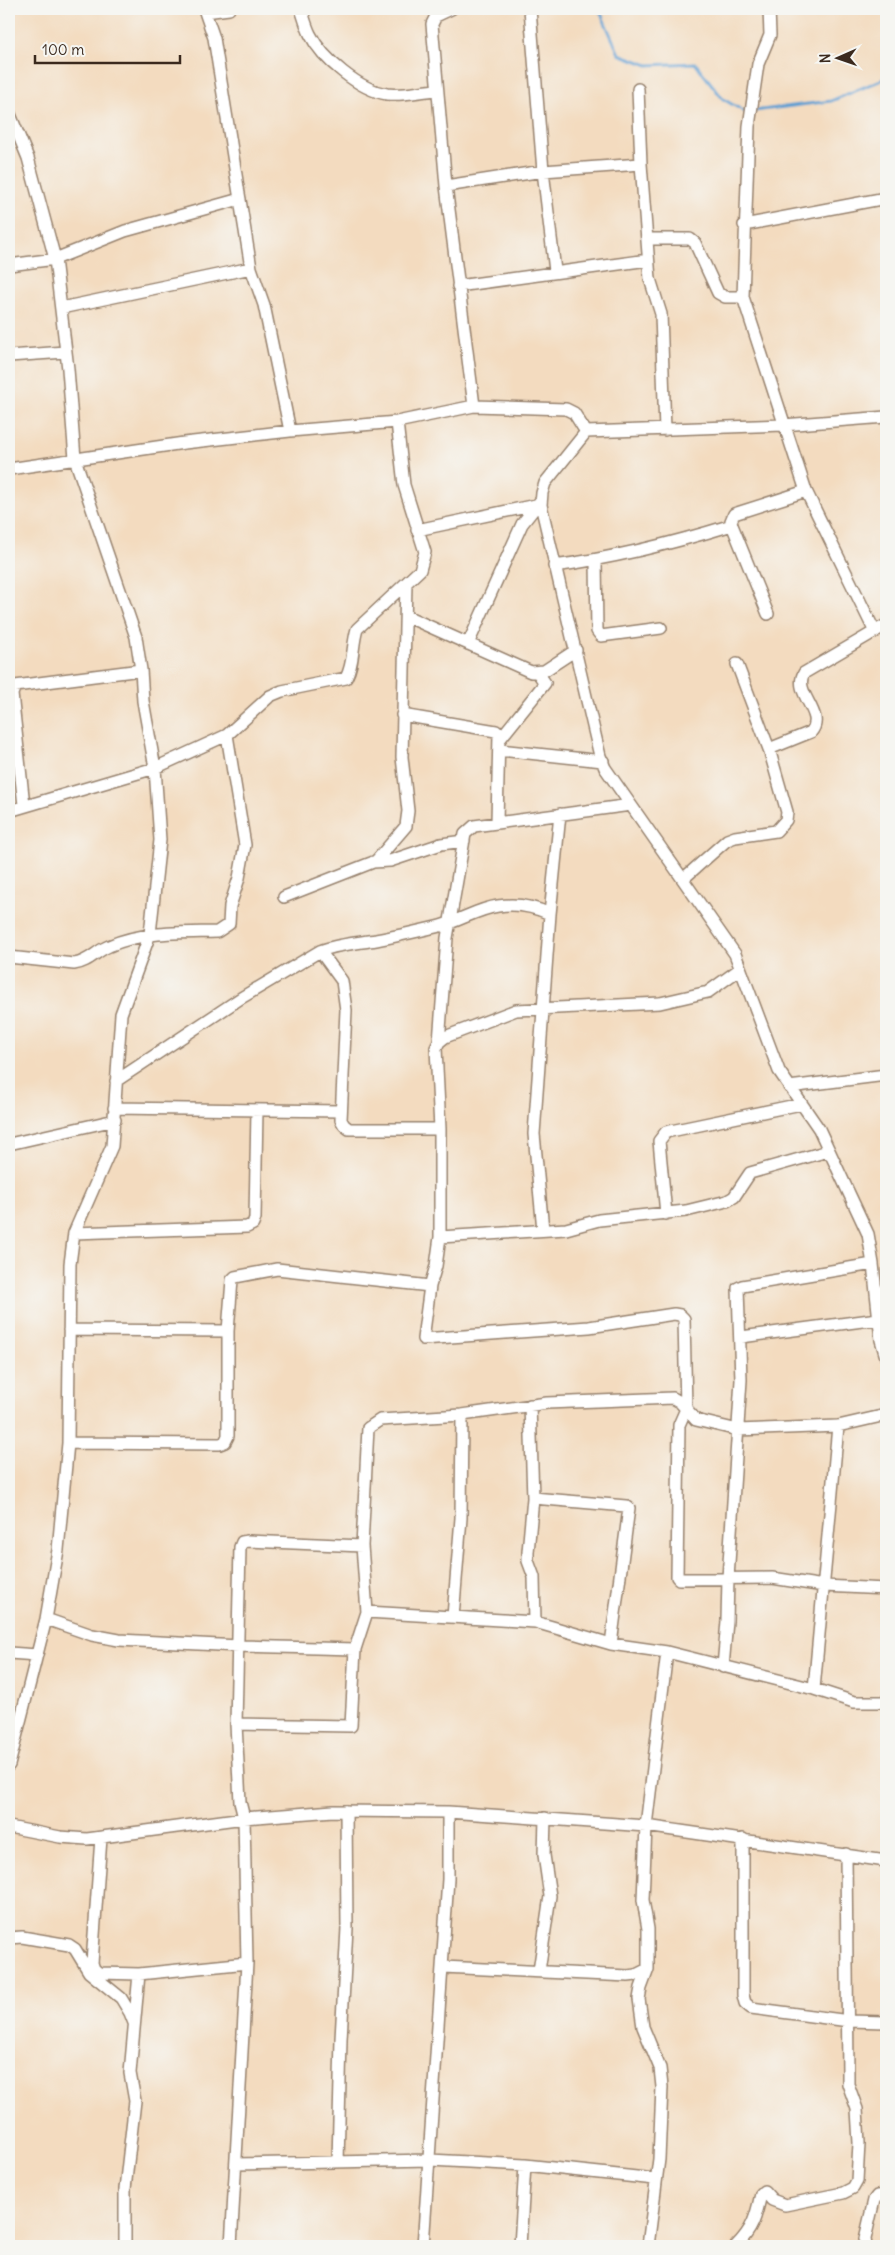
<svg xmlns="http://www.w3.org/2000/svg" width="895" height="2255" font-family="Delius,sans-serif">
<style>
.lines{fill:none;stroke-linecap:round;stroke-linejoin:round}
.stream{stroke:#5f9fd2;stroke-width:3}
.minor-casing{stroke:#97826e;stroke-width:14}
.minor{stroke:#fff;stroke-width:11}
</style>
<rect width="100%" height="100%" fill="#f6f6f2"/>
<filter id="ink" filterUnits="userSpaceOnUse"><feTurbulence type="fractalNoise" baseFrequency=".02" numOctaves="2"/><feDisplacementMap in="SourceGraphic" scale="10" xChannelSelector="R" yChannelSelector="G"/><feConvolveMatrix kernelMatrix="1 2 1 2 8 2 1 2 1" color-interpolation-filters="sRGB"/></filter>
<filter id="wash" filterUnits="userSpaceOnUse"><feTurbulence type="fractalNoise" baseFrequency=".0096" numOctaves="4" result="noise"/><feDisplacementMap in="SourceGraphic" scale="20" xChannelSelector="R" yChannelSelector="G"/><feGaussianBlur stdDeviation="1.12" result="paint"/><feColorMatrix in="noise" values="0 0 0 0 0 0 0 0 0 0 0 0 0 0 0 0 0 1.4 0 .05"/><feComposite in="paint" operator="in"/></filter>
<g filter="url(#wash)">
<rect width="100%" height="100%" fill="#f3dbbf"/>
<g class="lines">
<path class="stream" d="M 599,9 L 619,54 L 648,65 L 695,63 L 723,99 L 745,112 L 748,111
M 754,111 L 831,101 L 886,78"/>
</g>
</g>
<g filter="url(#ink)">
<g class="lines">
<g class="minor-casing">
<path id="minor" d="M 204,9 L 214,38 L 251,268 L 264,305 L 290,431
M 301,9 C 304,17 306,26 310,34 C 322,59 360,90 387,94 C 403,96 421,91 437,90
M 451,9 L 436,16 L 432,24 L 446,186 L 474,406
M 530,9 L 543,171 L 555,271
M 769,9 L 770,35 L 758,64 L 749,126 L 743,297 L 806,491 L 875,632
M 205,12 L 229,9
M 638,89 L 641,164 L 650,279 L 661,314 L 665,430
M 9,112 L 28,158 L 55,259 L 68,369 L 75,459 L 136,637 L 141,670 L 143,701 L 155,768 L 160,840 L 150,934 L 121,1014 L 112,1146 L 74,1233 L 70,1264 L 68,1443 L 58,1550 L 46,1619 L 9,1765
M 446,186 L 543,171 L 641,164
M 744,225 L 886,198
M 647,239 L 690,239 L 695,243 L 718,293 L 725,297 L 743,297
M 9,265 L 55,259 L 125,231 L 240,199
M 458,286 L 648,260
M 61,308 L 251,268
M 9,356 L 65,352
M 586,432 L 545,483 L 542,493 L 541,505 L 600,756 L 605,768 L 735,954 L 779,1071 L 819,1129 L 868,1234 L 873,1264 L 881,1340 L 886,1357
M 586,432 L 783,425 L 886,417
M 9,469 L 184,443 L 290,431 L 397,422 L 474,406 L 566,409 L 574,413 L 586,432
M 417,530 L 536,505
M 596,561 L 597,631 L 601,636 L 661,628
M 554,566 C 615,558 674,543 732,525
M 768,614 L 732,525 L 731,521 L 734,514 L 806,491
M 406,616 L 531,672 L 544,671 L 576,650
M 468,644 L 522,524 L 541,500
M 402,715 L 496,731 L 499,734 L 497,822
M 500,739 L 545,683 L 538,673
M 769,749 L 811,732 C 827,714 792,693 804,673 L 886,625
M 499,750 L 603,761
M 24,805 L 12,694 L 15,686 L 141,670
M 631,805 L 474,826 L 465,834 L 447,938 L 439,1042 L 436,1048 L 440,1129 L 440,1237 L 436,1266 L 430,1286 L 423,1339 L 589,1327 L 674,1314 L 680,1315 L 684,1319 L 686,1409 L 679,1425 L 677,1577 L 679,1579 L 772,1578 L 824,1586 L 886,1589
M 9,811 L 155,768 L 227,735 L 270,696 L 282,691 L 346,678 C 354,664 352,645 357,629 L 420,570 L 425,552 L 404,485 L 397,422
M 373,862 L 390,861 L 441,844 L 464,841
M 683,879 L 727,840 L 735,837 L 776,831 L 786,820 L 787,812 L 769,749 L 737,664
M 284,897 L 376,861 L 406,826 L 408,811 L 402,757 L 406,583
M 320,951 L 342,981 L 346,1010 L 341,1120 L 344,1125 L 349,1129 L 440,1129
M 9,957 L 74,964 C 89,962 96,951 109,946 C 143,931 181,933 217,932 L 229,924 L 230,906 L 239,878 L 245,845 L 227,735
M 439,1042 L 445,1037 L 516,1010 L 660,1003 L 699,994 L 708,992 L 740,969
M 116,1081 L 241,998 L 320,951 C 338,944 357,943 376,940 C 398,936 419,931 440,926 C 460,921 477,909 498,906 C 517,903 533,906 550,914
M 789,1087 L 886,1075
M 114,1108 L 341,1111
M 9,1144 L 115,1120
M 666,1214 L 659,1141 L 666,1132 L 801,1104
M 543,1230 L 534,1134 L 550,914 L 560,814
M 74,1233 L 247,1227 L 253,1224 L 255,1218 L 257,1110
M 440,1237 L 566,1229 L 599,1220 L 686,1211 L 727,1201 L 734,1197 L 750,1173 L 828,1151
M 69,1330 L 228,1331
M 741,1337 L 878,1319
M 530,1405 L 533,1498 L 528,1552 L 528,1561 L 534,1577 L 535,1622
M 68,1443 L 220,1444 L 225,1442 L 228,1436 L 228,1331 L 232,1280 L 235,1277 L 277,1269 L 430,1286
M 533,1498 L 626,1506 L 629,1508 L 611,1644
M 367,1612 L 535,1622 L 611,1644 L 667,1652 L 814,1689 L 854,1702 L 886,1702
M 453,1617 L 461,1518 L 462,1415
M 46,1619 L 92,1635 L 119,1640 L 239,1646 L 355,1649
M 9,1653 L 37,1655
M 723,1667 L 727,1621 L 728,1578 L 741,1380 L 738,1288 L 742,1286 L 873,1264
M 814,1689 L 838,1426
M 236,1724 L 351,1726 L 355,1649 L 367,1612 L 362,1546 L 368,1428 L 380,1420 L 462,1415 L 547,1403 L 673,1398 L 680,1402 L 696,1420 L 738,1430 L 838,1426 L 886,1415
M 9,1827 L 60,1837 L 87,1839 L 244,1818 L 333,1811 L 448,1812 L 646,1826 L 886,1861
M 101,1838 L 92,1963 L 94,1969 L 99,1973 L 139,1974 L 247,1963
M 743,1839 L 743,1995 L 745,2003 L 751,2008 L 849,2021 L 886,2022
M 9,1938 L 22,1937 L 69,1945 L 75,1949 L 89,1972 L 121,1998 L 130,2013 L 134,2023
M 443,1967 L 628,1976 L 636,1975 L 648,1969
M 539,1971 L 550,1896 L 544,1855 L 545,1818
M 338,2162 L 341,2039 L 347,1928 L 346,1811
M 236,2164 L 430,2160 L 525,2165 L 655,2179
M 125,2246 L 125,2189 L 135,2101 L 130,2073 L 139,1974
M 231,2246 L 247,1963 L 244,1818 L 240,1802 L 236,1724 L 240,1547 L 242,1542 L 248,1541 L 362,1546
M 423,2246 L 448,1879 L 448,1812
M 520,2246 L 525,2165
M 648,2246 L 659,2159 L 662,2087 L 660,2068 L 643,2027 L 639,1999 L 641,1988 L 648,1969 L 648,1929 L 643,1900 L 646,1826 L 667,1652
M 736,2246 C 753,2229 756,2217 761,2194 L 764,2191 L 772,2200 L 785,2205 L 843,2193 L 853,2188 L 857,2181 L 859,2143 L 857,2109 L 848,2084 L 848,2075 L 846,1854
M 866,2246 L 865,2239 L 874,2200 L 877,2196 L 886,2195"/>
</g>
<use href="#minor" class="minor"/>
</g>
</g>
<rect width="895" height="2255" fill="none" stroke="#f6f6f2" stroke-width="30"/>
<g transform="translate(838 58) rotate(268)" stroke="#f6f6f2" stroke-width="4" paint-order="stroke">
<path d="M0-4L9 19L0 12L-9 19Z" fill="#3b2a1e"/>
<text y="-8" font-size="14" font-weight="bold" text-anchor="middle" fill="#3b2a1e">N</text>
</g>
<path d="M35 55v8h145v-8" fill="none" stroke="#3b2a1e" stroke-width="2.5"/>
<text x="42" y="55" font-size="15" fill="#3b2a1e" stroke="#f6f6f2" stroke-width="4" paint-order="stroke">100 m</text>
</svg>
